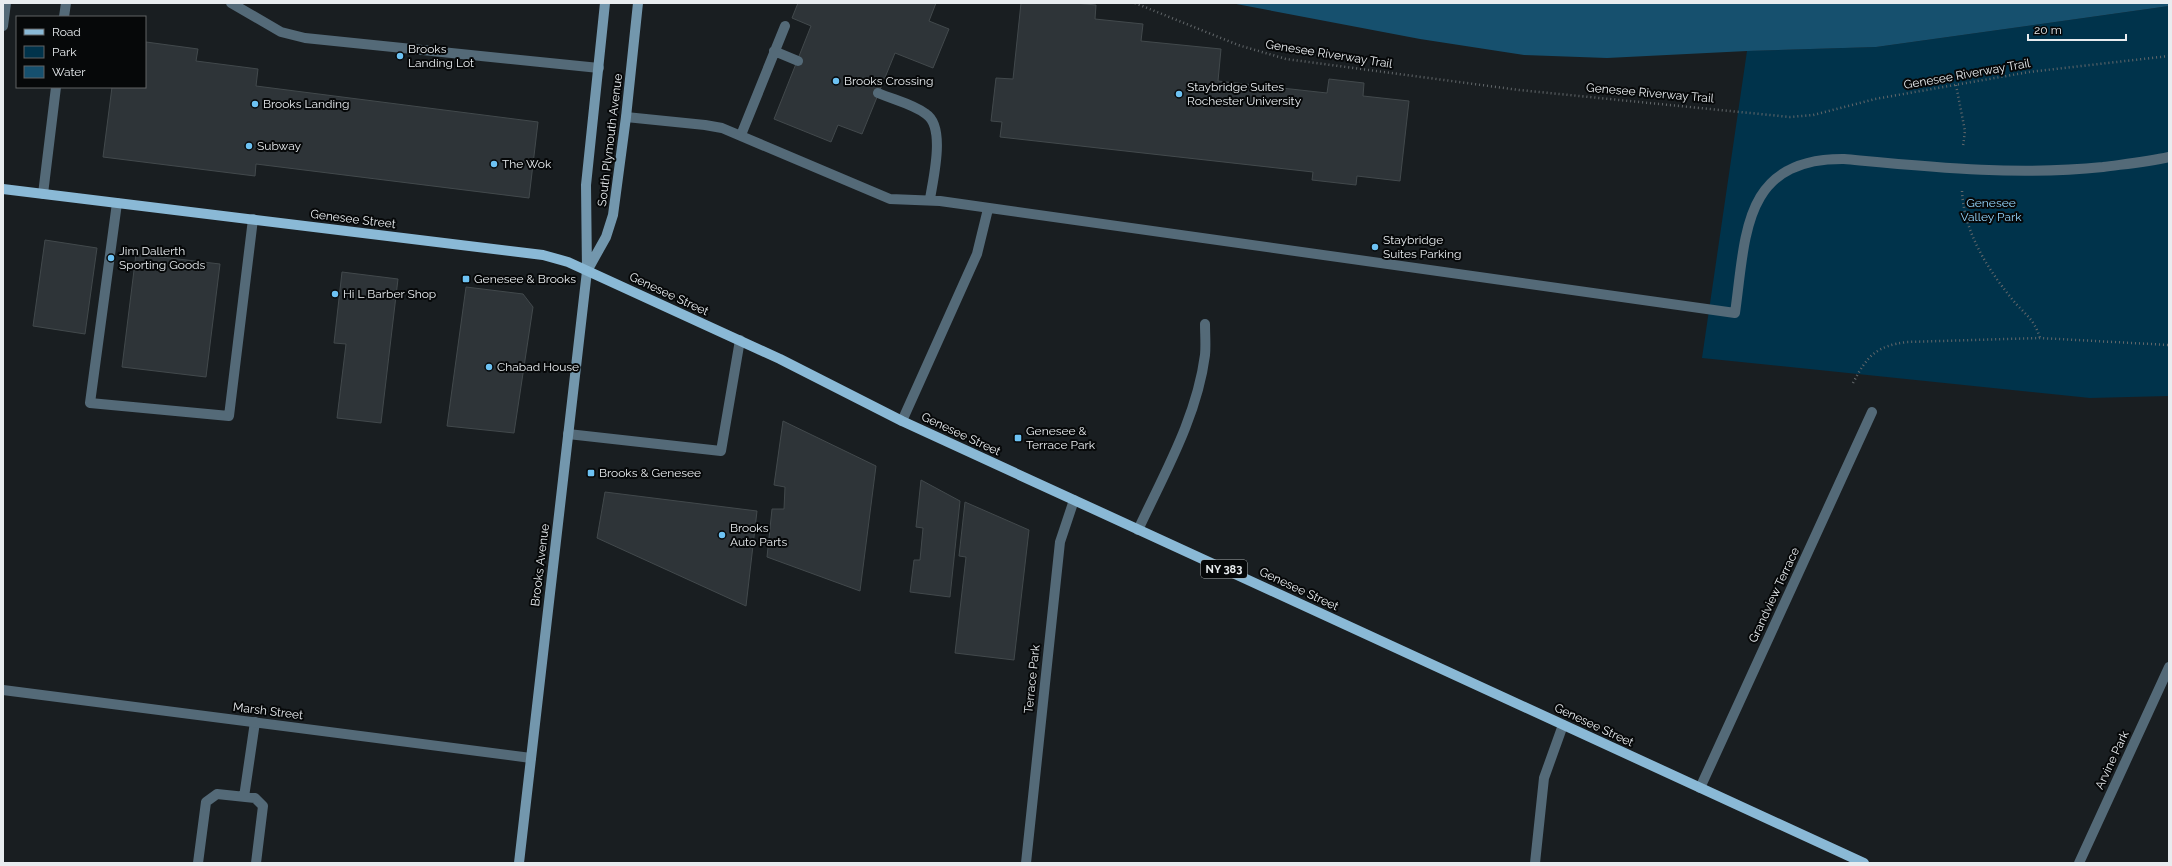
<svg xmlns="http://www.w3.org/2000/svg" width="2172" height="866" font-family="Raleway,sans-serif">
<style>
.green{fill:#00334b}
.water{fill:#16506e}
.building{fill:#2e3438;stroke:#42494c}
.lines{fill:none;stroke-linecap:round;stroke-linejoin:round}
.path{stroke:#63686b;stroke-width:2.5;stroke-dasharray:1 3;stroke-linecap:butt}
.lane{stroke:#546a78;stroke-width:10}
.street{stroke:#546a78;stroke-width:10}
.secondary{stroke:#7397ad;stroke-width:10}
.primary{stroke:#8ab9d6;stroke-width:10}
.poi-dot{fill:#6dc2f3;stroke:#060809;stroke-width:1.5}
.labels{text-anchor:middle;stroke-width:4;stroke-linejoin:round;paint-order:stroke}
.shield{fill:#060809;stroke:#a4a8aa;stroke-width:1}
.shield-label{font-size:11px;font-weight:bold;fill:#e8ecef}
.poi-label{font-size:12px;fill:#e8ecef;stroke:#060809;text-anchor:start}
.street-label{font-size:12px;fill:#e8ecef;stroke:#060809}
.park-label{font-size:12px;fill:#94d4fb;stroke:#060809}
</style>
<rect width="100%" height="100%" fill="#191e21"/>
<path class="green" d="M 2169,6 L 2169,396 L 2090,398 L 1702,358 L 1747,51 L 1876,47 Z"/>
<path class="water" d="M 1231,3 L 2169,3 L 2169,6 L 1876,47 L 1747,51 L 1607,58 L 1524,55 L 1420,39 Z"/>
<path class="building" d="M 798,3 L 936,3 L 929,21 L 949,29 L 933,68 L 895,53 L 862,134 L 838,125 L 831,142 L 774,119 L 811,26 L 792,18 Z
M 1021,3 L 1075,3 L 1096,5 L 1095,19 L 1143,24 L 1141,41 L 1221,49 L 1218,81 L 1327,93 L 1329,79 L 1364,83 L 1363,96 L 1409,101 L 1400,181 L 1357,176 L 1356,185 L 1312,180 L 1313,172 L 1000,137 L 1002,122 L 991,121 L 996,78 L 1013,79 Z
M 146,42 L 198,49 L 196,61 L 258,69 L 256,86 L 538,122 L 529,198 L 256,164 L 255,176 L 103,157 L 112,87 L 145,87 Z
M 45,240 L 97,248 L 85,334 L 33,326 Z
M 136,254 L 220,264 L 206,377 L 122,367 Z
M 342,272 L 398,279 L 381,423 L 337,418 L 346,344 L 334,343 Z
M 466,287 L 523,294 L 533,307 L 514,433 L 447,426 Z
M 783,421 L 876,466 L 860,591 L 767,557 L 772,509 L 784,509 L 785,487 L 774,485 Z
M 921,480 L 960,501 L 950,597 L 910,592 L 914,560 L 920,560 L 923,528 L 916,527 Z
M 605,492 L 757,511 L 746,606 L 597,538 Z
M 965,502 L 1029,530 L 1014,660 L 955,653 L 966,557 L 959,556 Z"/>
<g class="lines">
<path class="path" d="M 1135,3 L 1238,45 L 1286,59 L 1519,90 L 1790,117 L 1813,115 L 1875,99 L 2029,72 L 2169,56
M 1956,85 L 1965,131 L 1963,146
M 1962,191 C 1964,232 1987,268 2012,299 C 2024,314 2034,318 2040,338
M 1853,383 C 1867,356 1876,346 1907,342 L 2040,338 L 2169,345"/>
<path class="lane" d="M 231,3 L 281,32 L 305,38 L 599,68
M 64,17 L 66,3
M 3,26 L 6,3
M 774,51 L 798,61
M 878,93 C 894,100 913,104 926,114 C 946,127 933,179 930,199
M 626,117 L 705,125 L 722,128 L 890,199 L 940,201 L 1735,313 C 1746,235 1742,158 1844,159 C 1931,167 2016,176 2103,167 C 2125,164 2147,162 2169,157
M 741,135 L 785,26
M 43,194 L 56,87
M 117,203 L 90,403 L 229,416 L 253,219
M 902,421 L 977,254 L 988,209
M 568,434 L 721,451 L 740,340
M 1138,530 C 1164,474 1197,417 1205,355 C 1206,345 1205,334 1205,324
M 244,797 L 255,722
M 198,863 L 206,802 L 217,794 L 255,798 L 263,806 L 256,863"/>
<path class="street" d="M 3,690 L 531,758
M 1700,788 L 1872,412
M 1026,863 L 1060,542 L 1074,500
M 1535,863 L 1544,778 L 1563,725
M 2079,863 L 2169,667"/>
<path class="secondary" d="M 587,271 L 606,237 L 613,215 L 626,117 L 638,3
M 519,863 L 587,271 L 586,185 L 605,3"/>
<path class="primary" d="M 3,189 L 543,255 L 568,262 L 780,359 L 902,421 L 1864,863"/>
</g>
<g class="poi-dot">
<circle cx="400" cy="56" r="4"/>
<circle cx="836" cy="81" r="4"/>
<circle cx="1179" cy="94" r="4"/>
<circle cx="255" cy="104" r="4"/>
<circle cx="249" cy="146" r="4"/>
<circle cx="494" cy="164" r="4"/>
<circle cx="1375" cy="247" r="4"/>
<circle cx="111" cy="258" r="4"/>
<rect x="462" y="275" width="8" height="8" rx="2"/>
<circle cx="335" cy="294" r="4"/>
<circle cx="489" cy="367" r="4"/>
<rect x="1014" y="434" width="8" height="8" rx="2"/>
<rect x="587" y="469" width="8" height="8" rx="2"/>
<circle cx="722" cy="535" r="4"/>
</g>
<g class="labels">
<rect class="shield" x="1201" y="560" width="46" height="18" rx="3"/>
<g class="shield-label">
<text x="1224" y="573">NY 383</text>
</g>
<g class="poi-label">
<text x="408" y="53">Brooks<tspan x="408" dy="14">Landing Lot</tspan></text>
<text x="844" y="85">Brooks Crossing</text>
<text x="1187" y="91">Staybridge Suites<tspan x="1187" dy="14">Rochester University</tspan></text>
<text x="263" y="108">Brooks Landing</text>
<text x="257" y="150">Subway</text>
<text x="502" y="168">The Wok</text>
<text x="1383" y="244">Staybridge<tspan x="1383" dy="14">Suites Parking</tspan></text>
<text x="119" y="255">Jim Dallerth<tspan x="119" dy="14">Sporting Goods</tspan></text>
<text x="474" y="283">Genesee &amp; Brooks</text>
<text x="343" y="298">Hi L Barber Shop</text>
<text x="497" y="371">Chabad House</text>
<text x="1026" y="435">Genesee &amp;<tspan x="1026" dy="14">Terrace Park</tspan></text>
<text x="599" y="477">Brooks &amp; Genesee</text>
<text x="730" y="532">Brooks<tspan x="730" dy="14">Auto Parts</tspan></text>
</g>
<g class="street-label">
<text transform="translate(1329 54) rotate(9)" y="4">Genesee Riverway Trail</text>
<text transform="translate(1967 74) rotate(-10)" y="4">Genesee Riverway Trail</text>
<text transform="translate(1650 93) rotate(5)" y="4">Genesee Riverway Trail</text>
<text transform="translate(610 140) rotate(-83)" y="4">South Plymouth Avenue</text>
<text transform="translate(353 219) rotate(7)" y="4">Genesee Street</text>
<text transform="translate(669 294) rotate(25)" y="4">Genesee Street</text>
<text transform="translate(961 434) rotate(25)" y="4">Genesee Street</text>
<text transform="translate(540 565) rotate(-83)" y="4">Brooks Avenue</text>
<text transform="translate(1299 589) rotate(25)" y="4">Genesee Street</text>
<text transform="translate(1774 595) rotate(-65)" y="4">Grandview Terrace</text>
<text transform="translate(1032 679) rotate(-84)" y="4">Terrace Park</text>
<text transform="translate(268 711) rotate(7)" y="4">Marsh Street</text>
<text transform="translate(1594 725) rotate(25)" y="4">Genesee Street</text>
<text transform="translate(2112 760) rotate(-65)" y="4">Arvine Park</text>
</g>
<g class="park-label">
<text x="1991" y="207">Genesee<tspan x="1991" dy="14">Valley Park</tspan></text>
</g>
</g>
<rect width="2172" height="866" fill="none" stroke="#e8ecef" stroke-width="8"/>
<rect x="16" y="16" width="130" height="72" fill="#060809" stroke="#606365"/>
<rect x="24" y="29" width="20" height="6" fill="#8ab9d6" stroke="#606365"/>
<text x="52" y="36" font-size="12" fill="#e8ecef">Road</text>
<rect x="24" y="46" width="20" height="12" fill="#00334b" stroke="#606365"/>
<text x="52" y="56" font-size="12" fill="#e8ecef">Park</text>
<rect x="24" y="66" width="20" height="12" fill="#16506e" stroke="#606365"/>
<text x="52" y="76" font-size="12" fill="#e8ecef">Water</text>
<path d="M2028 34v6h98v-6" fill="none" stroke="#e8ecef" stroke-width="2"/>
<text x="2034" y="34" font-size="12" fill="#e8ecef" stroke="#060809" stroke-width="3" paint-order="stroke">20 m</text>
</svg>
